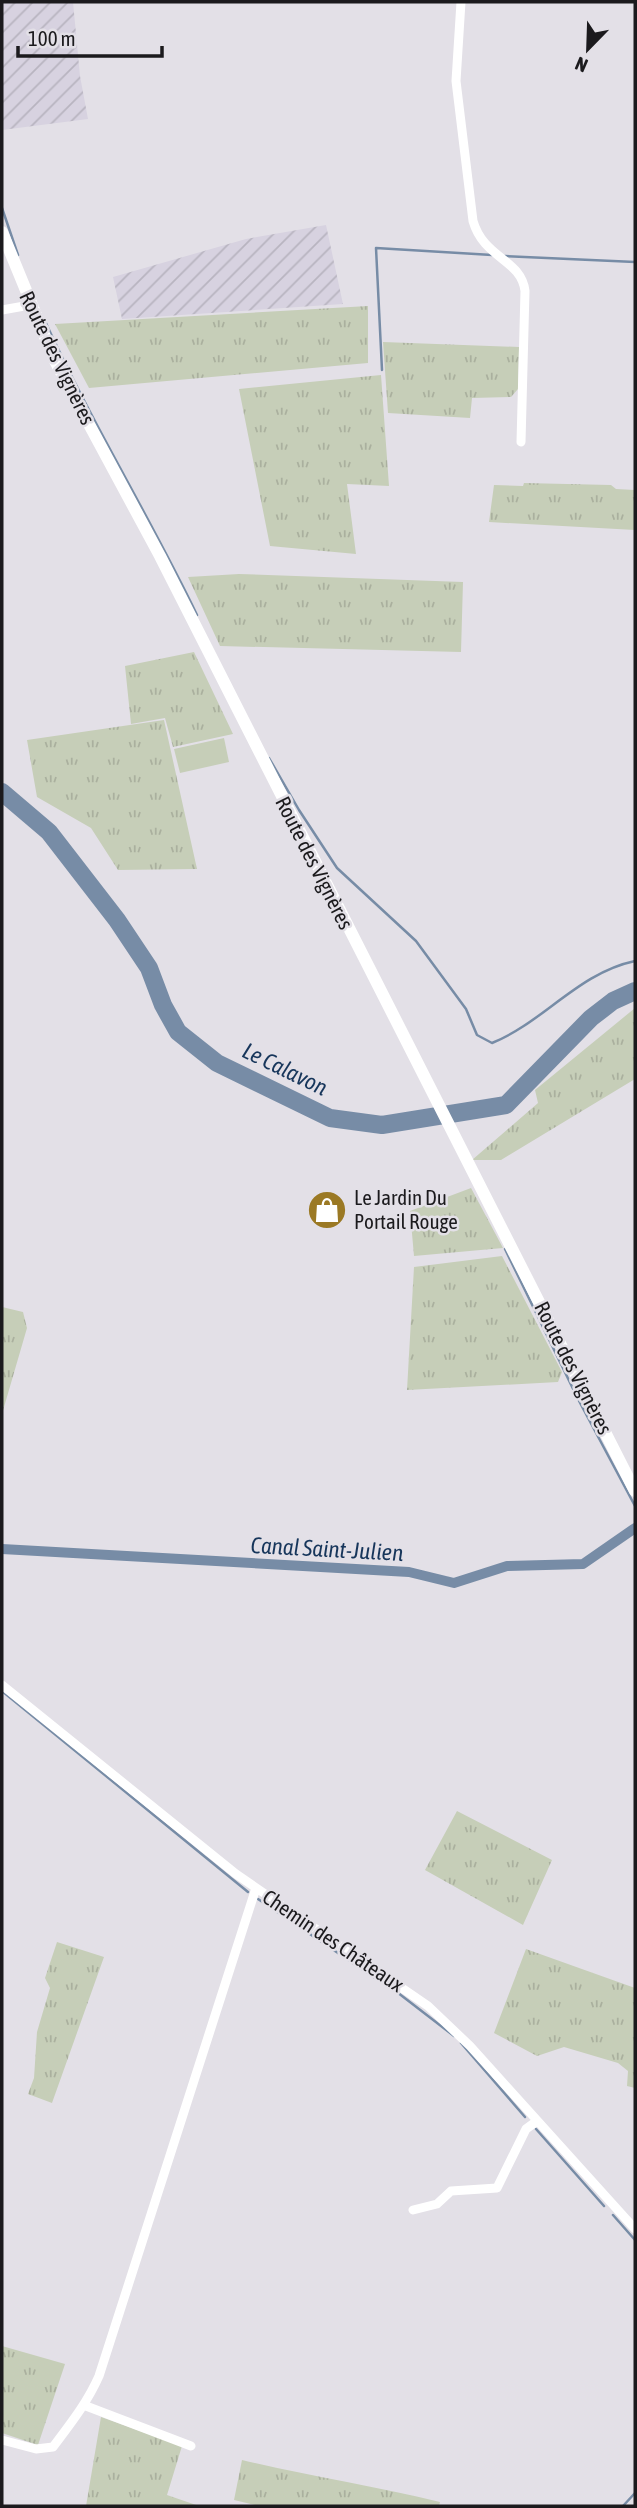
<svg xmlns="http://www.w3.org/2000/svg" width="637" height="2508" font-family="'Asap Condensed',sans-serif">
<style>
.industrial{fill:url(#industrial-furrows)}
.grass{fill:url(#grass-tufts)}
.park{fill:#c6ceb8}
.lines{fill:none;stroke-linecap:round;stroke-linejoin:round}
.stream{stroke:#778ca6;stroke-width:2.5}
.canal{stroke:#778ca6;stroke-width:10}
.river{stroke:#778ca6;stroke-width:18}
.street{stroke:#fff;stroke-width:9}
.secondary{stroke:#fff;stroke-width:12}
.labels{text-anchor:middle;stroke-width:5;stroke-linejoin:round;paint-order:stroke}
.street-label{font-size:21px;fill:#1b1a1d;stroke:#e3e0e7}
.poi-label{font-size:21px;fill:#1b1a1d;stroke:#e3e0e7;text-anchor:start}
.water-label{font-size:23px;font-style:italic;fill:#17365b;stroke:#e3e0e7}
</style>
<defs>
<pattern id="industrial-furrows" width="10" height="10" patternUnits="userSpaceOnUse" patternTransform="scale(1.75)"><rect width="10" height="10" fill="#d7d2e0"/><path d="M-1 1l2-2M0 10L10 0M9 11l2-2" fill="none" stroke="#b8b4c0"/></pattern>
<pattern id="grass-tufts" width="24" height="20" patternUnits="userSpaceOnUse" patternTransform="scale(1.75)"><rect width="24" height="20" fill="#c6ceb8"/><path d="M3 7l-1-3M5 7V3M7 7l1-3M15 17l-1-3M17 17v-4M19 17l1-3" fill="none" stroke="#aab09e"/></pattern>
</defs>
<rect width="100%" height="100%" fill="#e3e0e7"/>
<path class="industrial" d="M 2,2 L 73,2 L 80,76 L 88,119 L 2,130 Z
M 326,225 L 343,304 L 122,319 L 113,277 L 246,239 Z"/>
<path class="grass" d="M 368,306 L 368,363 L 89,388 L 55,324 Z
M 383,342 L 519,347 L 518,389 L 511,397 L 472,398 L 470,418 L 388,413 Z
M 381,375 L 389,486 L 347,484 L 356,554 L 270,546 L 239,389 Z
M 524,483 L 611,485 L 616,489 L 635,490 L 635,530 L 489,522 L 494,485 L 523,486 Z
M 239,574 L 463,582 L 461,652 L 220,646 L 188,577 Z
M 194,652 L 233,734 L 173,747 L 165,718 L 131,724 L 125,666 Z
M 164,720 L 197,869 L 118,870 L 91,828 L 37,797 L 27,740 Z
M 635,1008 L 635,1079 L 501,1160 L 472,1160 L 538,1103 L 535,1090 Z
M 471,1188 L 503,1248 L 414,1256 L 410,1211 Z
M 502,1256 L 562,1372 L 558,1382 L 407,1390 L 414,1267 Z
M 2,1307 L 23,1312 L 27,1328 L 2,1414 Z
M 457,1811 L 552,1860 L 523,1925 L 425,1870 Z
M 57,1942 L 104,1957 L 52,2103 L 28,2094 L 34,2078 L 37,2032 L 50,1988 L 45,1978 Z
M 526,1949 L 635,1988 L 635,2088 L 627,2086 L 628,2071 L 618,2063 L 564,2047 L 537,2056 L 494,2033 Z
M 2,2346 L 65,2364 L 38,2445 L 2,2433 Z
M 101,2417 L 182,2446 L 167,2495 L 199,2506 L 86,2506 Z
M 242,2460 C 308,2476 374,2486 440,2502 L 439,2506 L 259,2506 L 234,2500 Z"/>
<path class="park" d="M 224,738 L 229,762 L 180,773 L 174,749 Z"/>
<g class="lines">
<path class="stream" d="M 2,208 L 18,255
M 505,256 L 635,262
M 44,319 C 90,420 149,515 197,615
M 382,370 L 376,248 L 492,255
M 269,758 L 299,810 L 337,868 L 416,941 L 466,1009 L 477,1035 L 492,1043 C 544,1022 578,973 635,961
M 505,1249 L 578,1399 L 635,1506
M 2,1691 L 248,1892
M 258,1899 L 375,1978
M 393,1989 L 454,2036
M 461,2043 L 525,2117
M 536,2129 L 604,2206
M 613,2215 L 635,2240
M 623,2506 L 635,2493"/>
<path class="canal" d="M 2,1549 L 409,1572 L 454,1583 L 507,1566 L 583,1564 L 635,1528"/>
<path class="river" d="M 2,792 L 49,832 L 117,920 L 149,968 L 163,1005 L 178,1032 L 217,1063 L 330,1118 L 382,1125 L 506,1105 L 591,1018 L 613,1001 L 635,991"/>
<path class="street" d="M 461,2 L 456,81 L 473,221 C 484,259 521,259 525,291 L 521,442
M 2,310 L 30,305
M 2,1685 L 236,1874 L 428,2006 L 470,2046 L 635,2229
M 413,2210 L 437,2204 L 451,2191 L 497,2188 L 526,2129 L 537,2121
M 86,2406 L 191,2446
M 2,2440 L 36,2449 L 53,2447 C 71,2423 87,2403 99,2376 L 256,1888"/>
<path class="secondary" d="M 2,232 L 55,361 L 160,556 L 635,1491"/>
</g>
<defs>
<g id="shop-disc" transform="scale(2.0125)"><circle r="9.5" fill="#9b7924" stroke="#e3e0e7"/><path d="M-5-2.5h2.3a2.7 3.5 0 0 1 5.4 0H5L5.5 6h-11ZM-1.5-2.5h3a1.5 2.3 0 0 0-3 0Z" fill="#fff"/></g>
</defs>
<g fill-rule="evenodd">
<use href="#shop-disc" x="327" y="1210"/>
</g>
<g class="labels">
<g class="street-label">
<text transform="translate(57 358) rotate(64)" y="7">Route des Vignères</text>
<text transform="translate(314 863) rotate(63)" y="7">Route des Vignères</text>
<text transform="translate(573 1368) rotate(63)" y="7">Route des Vignères</text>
<text transform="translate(333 1941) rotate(34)" y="7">Chemin des Châteaux</text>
</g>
<g class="poi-label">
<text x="354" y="1205">Le Jardin Du<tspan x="354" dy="24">Portail Rouge</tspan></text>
</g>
<g class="water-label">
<text transform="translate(285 1069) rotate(26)" y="8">Le Calavon</text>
<text transform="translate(327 1549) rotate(3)" y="8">Canal Saint-Julien</text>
</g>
</g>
<rect width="637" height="2508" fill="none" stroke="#1b1a1d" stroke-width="7"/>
<g transform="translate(588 49) rotate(203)" stroke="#e3e0e7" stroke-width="5" paint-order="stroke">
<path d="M0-5L12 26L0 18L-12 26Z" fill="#1b1a1d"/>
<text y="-10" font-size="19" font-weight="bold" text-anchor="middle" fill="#1b1a1d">N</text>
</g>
<path d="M18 46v10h144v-10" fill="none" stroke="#1b1a1d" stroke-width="3.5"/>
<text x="28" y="46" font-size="21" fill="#1b1a1d" stroke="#e3e0e7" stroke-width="5" paint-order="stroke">100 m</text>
</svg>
